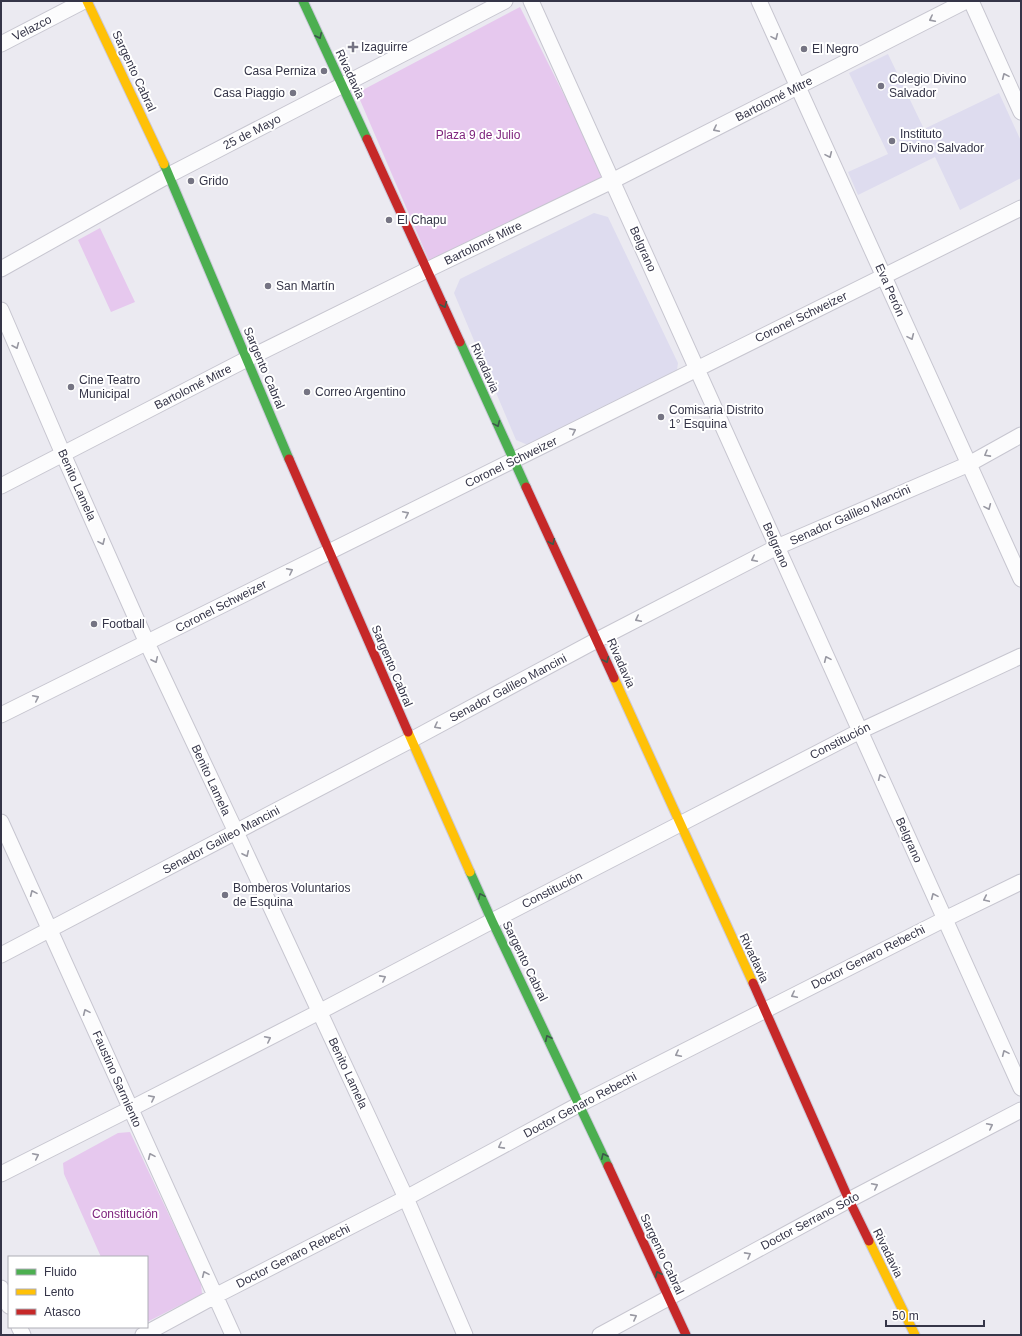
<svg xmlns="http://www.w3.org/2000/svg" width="1022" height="1336" font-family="Arial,sans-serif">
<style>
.education{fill:#dedcef}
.green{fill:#e6c8ee}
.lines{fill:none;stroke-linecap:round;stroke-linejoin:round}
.street-casing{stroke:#c7c6d0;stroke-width:17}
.fast-casing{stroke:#cbc9da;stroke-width:11}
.slow-casing{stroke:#cbc9da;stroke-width:11}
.jam-casing{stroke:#cbc9da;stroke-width:11}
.street{stroke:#fcfcfd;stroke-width:15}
.fast{stroke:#4caf50;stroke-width:9}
.slow{stroke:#ffc107;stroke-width:9}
.jam{stroke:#c62828;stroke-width:9}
.oneway{stroke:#9898a2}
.oneway2{stroke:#3c5a4a}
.poi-dot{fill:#757483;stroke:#fff;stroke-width:1.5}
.labels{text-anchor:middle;stroke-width:4;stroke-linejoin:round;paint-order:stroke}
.street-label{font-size:12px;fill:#353548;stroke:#fff}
.poi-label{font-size:12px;fill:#353548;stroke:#fff;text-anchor:start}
.park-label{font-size:12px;fill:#7e247d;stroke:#fff}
</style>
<rect width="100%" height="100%" fill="#ebeaf1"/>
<path class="education" d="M 888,54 L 924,129 L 999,93 L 1021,141 L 1021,178 L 960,210 L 935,157 L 858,195 L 848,172 L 888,154 L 849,73 Z
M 594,213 L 608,217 L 678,363 L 677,370 L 528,445 L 516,440 L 454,293 L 460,279 Z"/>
<path class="green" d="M 520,7 L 606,179 L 430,263 L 357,93 Z
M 100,228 L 135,302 L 111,312 L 78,240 Z
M 130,1132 L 201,1283 L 202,1294 L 147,1322 L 147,1257 L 101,1257 L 64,1174 L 63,1163 L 118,1133 Z"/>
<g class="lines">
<g class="street-casing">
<path id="street" d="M 531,1 L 1021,1088
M 759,1 L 1021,579
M 971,1 L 1021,112
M 1,44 L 84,1
M 1,269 L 169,175 L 505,1
M 1,310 L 63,454 L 147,643 L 236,832 L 406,1198 L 465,1335
M 1,486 L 247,359 L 427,270 L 612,181 L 966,1
M 1,715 L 1021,208
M 1,822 L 233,1335
M 1,955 L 411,740 L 597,640 L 777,547 L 969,464 L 1021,435
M 1,1174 L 130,1109 L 319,1012 L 492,921 L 680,824 L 860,731 L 1021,656
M 1,1288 L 9,1306
M 19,1327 L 23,1335
M 143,1335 L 215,1296 L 406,1198 L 580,1104 L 945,919 L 1021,882
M 600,1335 L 849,1200 L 1021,1110"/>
</g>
<g class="fast-casing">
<path id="fast" d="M 303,1 L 367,139
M 164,164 L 289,459
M 460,342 L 526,487
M 470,872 L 492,921 L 608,1166"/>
</g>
<g class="slow-casing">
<path id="slow" d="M 87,1 L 164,164
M 614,678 L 753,983
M 408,732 L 470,872
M 869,1241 L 915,1335"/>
</g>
<g class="jam-casing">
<path id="jam" d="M 367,139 L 460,342
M 289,459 L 408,732
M 526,487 L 614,678
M 753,983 L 849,1200 L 869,1241
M 608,1166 L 686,1335"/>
</g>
<use href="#street" class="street"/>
<use href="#fast" class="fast"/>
<use href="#slow" class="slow"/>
<use href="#jam" class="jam"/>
</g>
<defs><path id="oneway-chevron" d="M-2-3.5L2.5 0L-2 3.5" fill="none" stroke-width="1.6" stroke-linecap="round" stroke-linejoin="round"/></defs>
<g class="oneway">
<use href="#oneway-chevron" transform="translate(932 19) rotate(153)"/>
<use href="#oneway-chevron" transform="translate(775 37) rotate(66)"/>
<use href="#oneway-chevron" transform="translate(1005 76) rotate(-114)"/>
<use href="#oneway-chevron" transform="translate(716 129) rotate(153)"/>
<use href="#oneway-chevron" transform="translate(829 155) rotate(66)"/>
<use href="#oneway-chevron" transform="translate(911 337) rotate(66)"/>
<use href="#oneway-chevron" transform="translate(16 346) rotate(67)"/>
<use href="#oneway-chevron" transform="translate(573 431) rotate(-26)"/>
<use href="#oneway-chevron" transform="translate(987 454) rotate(151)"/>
<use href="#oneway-chevron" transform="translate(988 507) rotate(66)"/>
<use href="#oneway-chevron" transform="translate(406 514) rotate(-26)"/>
<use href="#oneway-chevron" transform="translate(102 542) rotate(66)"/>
<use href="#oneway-chevron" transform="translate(754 559) rotate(153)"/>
<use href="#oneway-chevron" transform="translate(290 571) rotate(-27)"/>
<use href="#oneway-chevron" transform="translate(638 619) rotate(153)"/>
<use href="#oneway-chevron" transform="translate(827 659) rotate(-114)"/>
<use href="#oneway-chevron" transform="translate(155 660) rotate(65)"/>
<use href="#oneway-chevron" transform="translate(36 698) rotate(-26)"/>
<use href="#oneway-chevron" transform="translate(437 726) rotate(152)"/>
<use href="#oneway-chevron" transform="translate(881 777) rotate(-114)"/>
<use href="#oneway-chevron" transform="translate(246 854) rotate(65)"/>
<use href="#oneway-chevron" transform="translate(33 893) rotate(-114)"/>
<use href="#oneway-chevron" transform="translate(934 896) rotate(-114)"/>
<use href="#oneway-chevron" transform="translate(986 899) rotate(155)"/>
<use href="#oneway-chevron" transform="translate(383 978) rotate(-28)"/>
<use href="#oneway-chevron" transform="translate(794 995) rotate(153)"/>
<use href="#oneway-chevron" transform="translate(86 1012) rotate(-114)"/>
<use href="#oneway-chevron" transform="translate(268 1039) rotate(-27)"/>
<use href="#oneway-chevron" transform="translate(1005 1053) rotate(-114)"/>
<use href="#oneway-chevron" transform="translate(678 1054) rotate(153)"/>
<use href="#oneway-chevron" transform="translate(152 1098) rotate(-27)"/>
<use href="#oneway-chevron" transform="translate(990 1126) rotate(-27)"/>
<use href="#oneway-chevron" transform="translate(501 1146) rotate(152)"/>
<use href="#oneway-chevron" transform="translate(36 1156) rotate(-26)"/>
<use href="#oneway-chevron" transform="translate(151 1156) rotate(-114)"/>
<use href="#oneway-chevron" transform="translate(875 1186) rotate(-27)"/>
<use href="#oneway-chevron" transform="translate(748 1255) rotate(-29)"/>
<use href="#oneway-chevron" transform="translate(205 1274) rotate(-114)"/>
<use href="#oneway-chevron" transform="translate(634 1317) rotate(-28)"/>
</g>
<g class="oneway2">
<use href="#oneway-chevron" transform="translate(319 36) rotate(65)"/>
<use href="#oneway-chevron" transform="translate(444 305) rotate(66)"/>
<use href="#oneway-chevron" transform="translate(497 424) rotate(66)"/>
<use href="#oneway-chevron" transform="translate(552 542) rotate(65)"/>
<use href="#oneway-chevron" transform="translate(606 660) rotate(66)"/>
<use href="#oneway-chevron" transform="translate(481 896) rotate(-114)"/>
<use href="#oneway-chevron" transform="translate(548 1038) rotate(-116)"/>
<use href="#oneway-chevron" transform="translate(604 1156) rotate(-115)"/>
<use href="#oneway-chevron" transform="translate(658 1274) rotate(-115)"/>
</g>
<g class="poi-dot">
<path d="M351 41h4v4h4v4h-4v4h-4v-4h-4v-4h4z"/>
<circle cx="804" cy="49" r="4"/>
<circle cx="324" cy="71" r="4"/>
<circle cx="881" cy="86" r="4"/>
<circle cx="293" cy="93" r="4"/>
<circle cx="892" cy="141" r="4"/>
<circle cx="191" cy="181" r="4"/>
<circle cx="389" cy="220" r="4"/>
<circle cx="268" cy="286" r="4"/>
<circle cx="71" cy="387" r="4"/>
<circle cx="307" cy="392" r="4"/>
<circle cx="661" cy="417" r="4"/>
<circle cx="94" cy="624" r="4"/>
<circle cx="225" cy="895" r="4"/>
</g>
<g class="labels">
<g class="street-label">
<text transform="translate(32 28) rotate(-27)" y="4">Velazco</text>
<text transform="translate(134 71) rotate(65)" y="4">Sargento Cabral</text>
<text transform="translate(350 74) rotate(65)" y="4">Rivadavia</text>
<text transform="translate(774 99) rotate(-27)" y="4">Bartolomé Mitre</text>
<text transform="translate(252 132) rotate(-27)" y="4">25 de Mayo</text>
<text transform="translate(483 243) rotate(-26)" y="4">Bartolomé Mitre</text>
<text transform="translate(643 249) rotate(66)" y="4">Belgrano</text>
<text transform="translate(890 290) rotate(66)" y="4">Eva Perón</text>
<text transform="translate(801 317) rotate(-26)" y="4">Coronel Schweizer</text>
<text transform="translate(264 368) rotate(67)" y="4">Sargento Cabral</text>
<text transform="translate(485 368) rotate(66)" y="4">Rivadavia</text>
<text transform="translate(193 387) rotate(-27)" y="4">Bartolomé Mitre</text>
<text transform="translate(511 462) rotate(-26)" y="4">Coronel Schweizer</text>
<text transform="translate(77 485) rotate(66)" y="4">Benito Lamela</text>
<text transform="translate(850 515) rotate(-24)" y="4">Senador Galileo Mancini</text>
<text transform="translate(776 545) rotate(66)" y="4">Belgrano</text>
<text transform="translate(221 606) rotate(-27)" y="4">Coronel Schweizer</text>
<text transform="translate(621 663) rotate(66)" y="4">Rivadavia</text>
<text transform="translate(392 666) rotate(67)" y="4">Sargento Cabral</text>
<text transform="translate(508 688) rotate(-28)" y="4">Senador Galileo Mancini</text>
<text transform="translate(840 741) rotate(-27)" y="4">Constitución</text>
<text transform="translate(211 780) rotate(65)" y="4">Benito Lamela</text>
<text transform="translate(221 840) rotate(-28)" y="4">Senador Galileo Mancini</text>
<text transform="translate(909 840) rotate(66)" y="4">Belgrano</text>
<text transform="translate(552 890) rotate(-27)" y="4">Constitución</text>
<text transform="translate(868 957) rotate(-27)" y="4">Doctor Genaro Rebechi</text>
<text transform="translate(754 958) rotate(65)" y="4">Rivadavia</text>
<text transform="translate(525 961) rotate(64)" y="4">Sargento Cabral</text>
<text transform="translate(348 1073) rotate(65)" y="4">Benito Lamela</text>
<text transform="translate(117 1079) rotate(66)" y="4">Faustino Sarmiento</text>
<text transform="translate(580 1105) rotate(-28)" y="4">Doctor Genaro Rebechi</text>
<text transform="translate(810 1221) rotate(-28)" y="4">Doctor Serrano Soto</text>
<text transform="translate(888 1253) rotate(64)" y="4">Rivadavia</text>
<text transform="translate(662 1254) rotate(65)" y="4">Sargento Cabral</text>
<text transform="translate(293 1256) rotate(-27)" y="4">Doctor Genaro Rebechi</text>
</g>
<g class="poi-label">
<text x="361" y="51">Izaguirre</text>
<text x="812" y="53">El Negro</text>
<text x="316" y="75" text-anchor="end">Casa Perniza</text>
<text x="889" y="83">Colegio Divino<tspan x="889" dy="14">Salvador</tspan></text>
<text x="285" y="97" text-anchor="end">Casa Piaggio</text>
<text x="900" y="138">Instituto<tspan x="900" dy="14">Divino Salvador</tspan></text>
<text x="199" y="185">Grido</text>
<text x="397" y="224">El Chapu</text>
<text x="276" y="290">San Martín</text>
<text x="79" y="384">Cine Teatro<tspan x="79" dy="14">Municipal</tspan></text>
<text x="315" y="396">Correo Argentino</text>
<text x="669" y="414">Comisaria Distrito<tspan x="669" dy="14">1° Esquina</tspan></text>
<text x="102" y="628">Football</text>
<text x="233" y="892">Bomberos Voluntarios<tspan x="233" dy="14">de Esquina</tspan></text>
</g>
<g class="park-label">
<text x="478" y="139">Plaza 9 de Julio</text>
<text x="125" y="1218">Constitución</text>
</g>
</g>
<rect width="1022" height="1336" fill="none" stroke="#353548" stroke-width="4"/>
<rect x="8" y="1256" width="140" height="72" fill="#ffffff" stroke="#aeaeb6"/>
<rect x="16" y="1269" width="20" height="6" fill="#4caf50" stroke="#aeaeb6"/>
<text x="44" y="1276" font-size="12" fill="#353548">Fluido</text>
<rect x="16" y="1289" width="20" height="6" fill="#ffc107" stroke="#aeaeb6"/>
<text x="44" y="1296" font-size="12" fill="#353548">Lento</text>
<rect x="16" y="1309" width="20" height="6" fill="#c62828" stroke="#aeaeb6"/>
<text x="44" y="1316" font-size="12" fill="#353548">Atasco</text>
<path d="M886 1320v6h98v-6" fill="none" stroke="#353548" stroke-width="2"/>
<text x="892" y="1320" font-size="12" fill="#353548" stroke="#ffffff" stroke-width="3" paint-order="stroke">50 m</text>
</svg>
